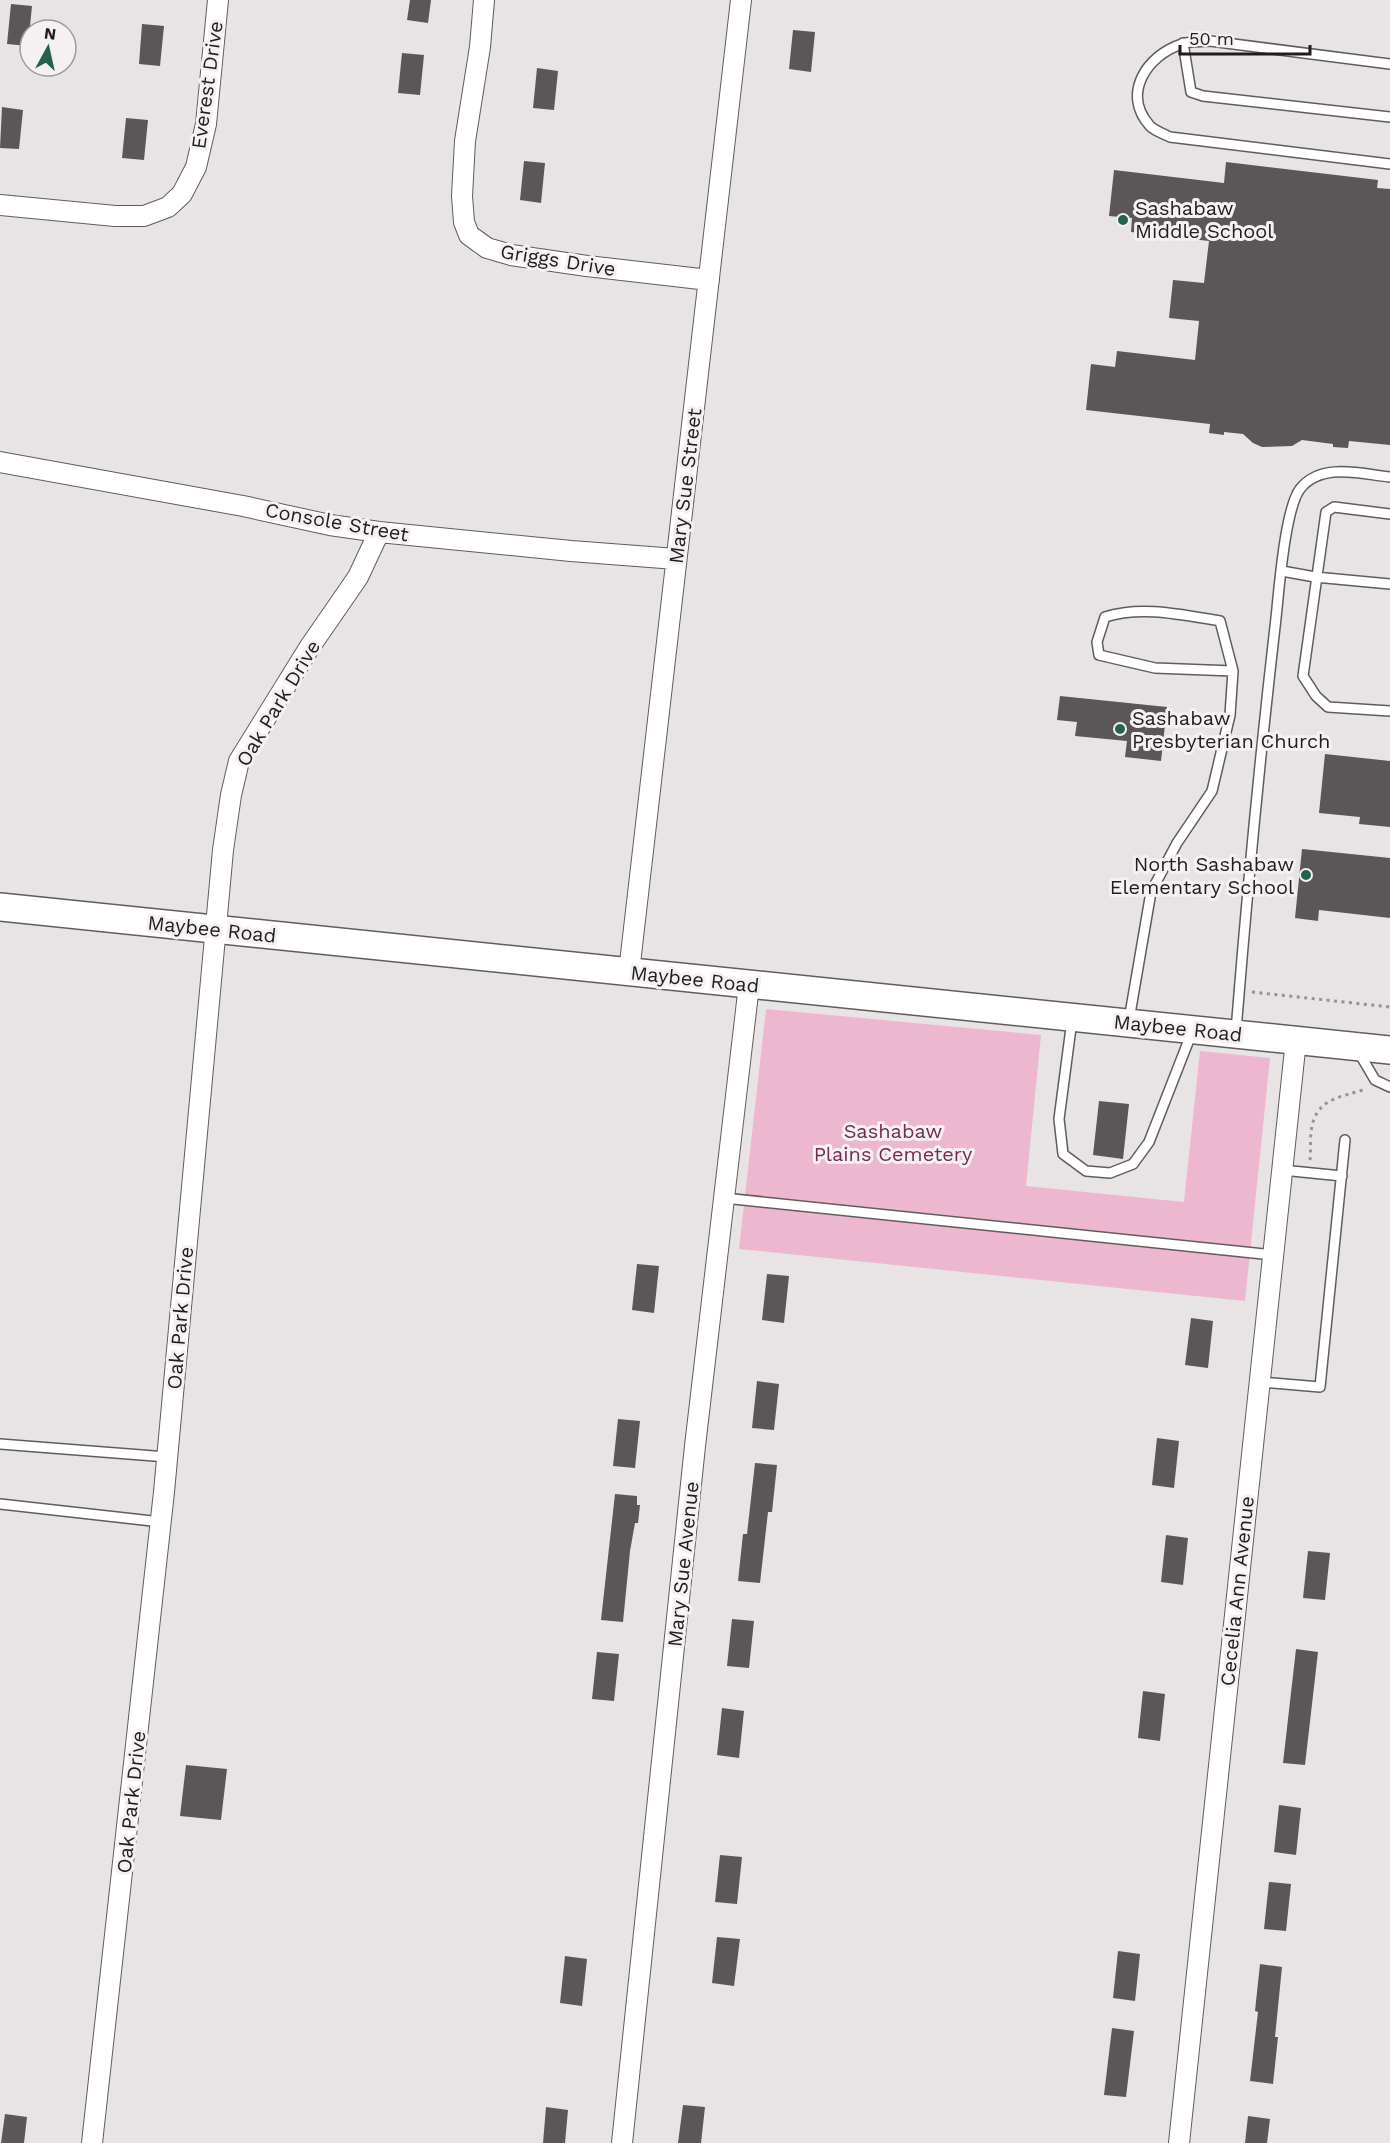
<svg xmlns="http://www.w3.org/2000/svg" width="1390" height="2143" font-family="'Work Sans',sans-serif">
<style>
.green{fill:#eeb7d0}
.building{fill:#5b5759}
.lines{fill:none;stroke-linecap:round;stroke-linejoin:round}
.lane-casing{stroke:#605c5d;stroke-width:12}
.street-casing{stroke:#605c5d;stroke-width:22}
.secondary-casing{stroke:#605c5d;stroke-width:30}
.path{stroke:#979395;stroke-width:3;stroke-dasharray:3 4.5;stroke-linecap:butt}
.lane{stroke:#fff;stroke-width:9}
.street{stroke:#fff;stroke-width:20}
.secondary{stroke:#fff;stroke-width:27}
.poi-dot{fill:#23624f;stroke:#f5f0f2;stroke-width:2}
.labels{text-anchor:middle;stroke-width:6;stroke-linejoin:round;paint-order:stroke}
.street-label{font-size:20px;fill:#1f1d1e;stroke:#f5f0f2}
.poi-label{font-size:20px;fill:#1f1d1e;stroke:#f5f0f2;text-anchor:start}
.park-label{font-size:20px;fill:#782954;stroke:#f5f0f2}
</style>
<rect width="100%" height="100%" fill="#e8e3e5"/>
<path class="green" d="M 766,1009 L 1041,1035 L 1026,1186 L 1184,1202 L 1200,1051 L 1270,1058 L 1245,1301 L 739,1249 Z"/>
<path class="building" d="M 410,0 L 431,0 L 428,23 L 407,20 Z
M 11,4 L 32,6 L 28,46 L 7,44 Z
M 142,24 L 164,26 L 160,66 L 139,64 Z
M 793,30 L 815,32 L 811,72 L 789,69 Z
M 402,53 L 424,55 L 420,95 L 398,93 Z
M 537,68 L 558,71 L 554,110 L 533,108 Z
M 2,107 L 23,110 L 19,149 L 0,148 Z
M 126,118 L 148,120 L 144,160 L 122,158 Z
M 524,161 L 545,163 L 541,203 L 520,200 Z
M 1226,162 L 1378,180 L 1377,188 L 1390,189 L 1390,445 L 1349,441 L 1348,448 L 1333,447 L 1333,444 L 1302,440 L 1292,446 L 1262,447 L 1253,443 L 1243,434 L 1224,432 L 1224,435 L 1209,433 L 1210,424 L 1086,410 L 1091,364 L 1115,367 L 1117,351 L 1195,360 L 1199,321 L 1169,318 L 1173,280 L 1204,283 L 1209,241 L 1131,232 L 1132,218 L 1109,216 L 1114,170 L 1224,183 Z
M 1060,696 L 1167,707 L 1161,761 L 1125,757 L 1127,741 L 1075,736 L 1077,722 L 1057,720 Z
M 1325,754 L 1390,761 L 1390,827 L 1359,824 L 1360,817 L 1319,813 Z
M 1302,849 L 1390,858 L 1390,918 L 1319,910 L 1318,921 L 1295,918 Z
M 1099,1101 L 1129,1104 L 1123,1159 L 1093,1155 Z
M 637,1264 L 659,1266 L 654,1313 L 632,1310 Z
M 767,1274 L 789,1276 L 784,1323 L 762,1320 Z
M 1191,1318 L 1213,1321 L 1208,1368 L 1185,1365 Z
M 757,1381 L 779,1384 L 774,1430 L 752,1428 Z
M 618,1419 L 640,1421 L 635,1468 L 613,1466 Z
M 1157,1438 L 1179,1441 L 1174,1488 L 1152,1485 Z
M 755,1463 L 777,1465 L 772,1512 L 768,1512 L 760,1583 L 738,1581 L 743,1534 L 747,1534 Z
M 615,1494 L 637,1496 L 637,1505 L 640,1505 L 638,1523 L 635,1523 L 630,1551 L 623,1622 L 601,1620 Z
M 1166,1535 L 1188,1538 L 1183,1585 L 1161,1582 Z
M 1308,1551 L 1330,1553 L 1325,1600 L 1303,1598 Z
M 732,1619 L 754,1621 L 749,1668 L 727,1666 Z
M 1296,1649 L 1318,1652 L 1305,1765 L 1283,1763 Z
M 597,1652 L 619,1654 L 614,1701 L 592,1699 Z
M 1143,1691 L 1165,1694 L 1160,1741 L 1138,1738 Z
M 722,1708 L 744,1711 L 739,1758 L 717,1755 Z
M 186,1765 L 227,1769 L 221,1820 L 180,1816 Z
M 1279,1805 L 1301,1808 L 1296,1855 L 1274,1852 Z
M 720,1855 L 742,1857 L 737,1904 L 715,1902 Z
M 1269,1882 L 1291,1884 L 1286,1931 L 1264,1929 Z
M 717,1937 L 740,1939 L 734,1986 L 712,1983 Z
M 1118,1951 L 1140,1954 L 1135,2001 L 1113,1998 Z
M 565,1956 L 587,1959 L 582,2006 L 560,2003 Z
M 1260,1964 L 1282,1967 L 1275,2037 L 1278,2037 L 1273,2084 L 1250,2081 L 1258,2012 L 1255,2011 Z
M 1112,2028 L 1134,2031 L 1126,2097 L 1104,2095 Z
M 683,2105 L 705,2107 L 701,2143 L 678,2143 Z
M 546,2107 L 568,2110 L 565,2143 L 543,2143 Z
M 5,2114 L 27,2117 L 24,2143 L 1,2143 Z
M 1248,2116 L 1270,2119 L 1267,2143 L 1245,2143 Z"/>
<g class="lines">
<g class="lane-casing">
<path id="lane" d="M 1183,43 L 1191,92 L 1203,96 L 1390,117
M 1390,64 L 1210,41 C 1201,42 1190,41 1182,44 C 1147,55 1121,94 1150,126 C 1155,131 1164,134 1170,137 L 1390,164
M 1390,514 L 1334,507 L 1326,512 L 1303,676 L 1316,696 L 1328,707 L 1390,711
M 1282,571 L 1315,577 L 1390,584
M 1072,1020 L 1059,1119 L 1063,1154 L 1086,1171 L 1110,1173 L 1133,1164 L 1149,1142 L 1192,1032
M 1129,1020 L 1151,892 L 1177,843 L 1212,791 L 1230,715 L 1233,671 L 1220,621 C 1183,615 1142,605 1105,617 L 1097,642 L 1099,655 L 1155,668 L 1233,671
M 1236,1031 C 1247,893 1260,756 1276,618 C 1279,590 1285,509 1300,489 C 1321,462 1361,474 1390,477
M 1358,1051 L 1375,1080 L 1390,1087
M 1282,1170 L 1342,1176
M 724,1198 L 1273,1255
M 1260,1382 L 1320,1387 L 1345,1140
M 0,1444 L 167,1457
M 0,1504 L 161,1522"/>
</g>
<g class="street-casing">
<path id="street" d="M 484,0 L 480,47 L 465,141 L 462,196 L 464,222 L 469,235 L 487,248 L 511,255 L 587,266 L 709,280
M 0,205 L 115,216 L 144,216 L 168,207 L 182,194 L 196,167 L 206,124 L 218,0
M 0,462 L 243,506 L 330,525 L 379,532 L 571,551 L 676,559
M 629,972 L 741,0
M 92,2143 L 164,1492 L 223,850 L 231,795 L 239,761 L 309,648 L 358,577 L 379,532
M 622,2143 L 695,1446 L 749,985
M 1179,2143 L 1296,1040"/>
</g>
<g class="secondary-casing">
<path id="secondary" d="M 0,907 L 1390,1050"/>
</g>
<path class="path" d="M 1252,992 L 1390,1007
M 1310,1160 C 1311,1151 1310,1141 1311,1132 C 1315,1098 1339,1098 1366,1089"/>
<use href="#lane" class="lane"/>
<use href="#street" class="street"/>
<use href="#secondary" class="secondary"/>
</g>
<g class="poi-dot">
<circle cx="1123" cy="220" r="6"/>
<circle cx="1120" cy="729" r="6"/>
<circle cx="1306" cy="875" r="6"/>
</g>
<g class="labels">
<g class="street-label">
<text transform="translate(207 85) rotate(-82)" y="7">Everest Drive</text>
<text transform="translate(558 260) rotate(9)" y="7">Griggs Drive</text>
<text transform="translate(685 486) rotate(-83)" y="7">Mary Sue Street</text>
<text transform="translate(337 522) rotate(10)" y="7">Console Street</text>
<text transform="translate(278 703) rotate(-59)" y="7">Oak Park Drive</text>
<text transform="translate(212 929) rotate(6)" y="7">Maybee Road</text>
<text transform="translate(695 979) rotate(6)" y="7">Maybee Road</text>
<text transform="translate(1178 1028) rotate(6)" y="7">Maybee Road</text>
<text transform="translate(180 1318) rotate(-85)" y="7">Oak Park Drive</text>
<text transform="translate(683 1564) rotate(-84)" y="7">Mary Sue Avenue</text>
<text transform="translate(1237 1591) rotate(-84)" y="7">Cecelia Ann Avenue</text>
<text transform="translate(131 1802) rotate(-84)" y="7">Oak Park Drive</text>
</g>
<g class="poi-label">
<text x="1135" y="215">Sashabaw<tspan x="1135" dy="23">Middle School</tspan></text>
<text x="1132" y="725">Sashabaw<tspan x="1132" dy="23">Presbyterian Church</tspan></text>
<text x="1294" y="871" text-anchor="end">North Sashabaw<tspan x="1294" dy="23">Elementary School</tspan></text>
</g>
<g class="park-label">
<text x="893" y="1138">Sashabaw<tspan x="893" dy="23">Plains Cemetery</tspan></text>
</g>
</g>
<g transform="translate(48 48) rotate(8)"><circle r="28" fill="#f5f0f2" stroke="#9f9c9d" stroke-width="1.5"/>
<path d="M0-4.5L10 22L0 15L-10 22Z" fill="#23624f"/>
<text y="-9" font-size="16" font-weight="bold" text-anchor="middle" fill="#1f1d1e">N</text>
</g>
<path d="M1180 45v9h130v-9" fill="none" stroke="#1f1d1e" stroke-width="3"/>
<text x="1189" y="45" font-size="18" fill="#1f1d1e" stroke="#f5f0f2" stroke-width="4.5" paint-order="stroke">50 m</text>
</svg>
